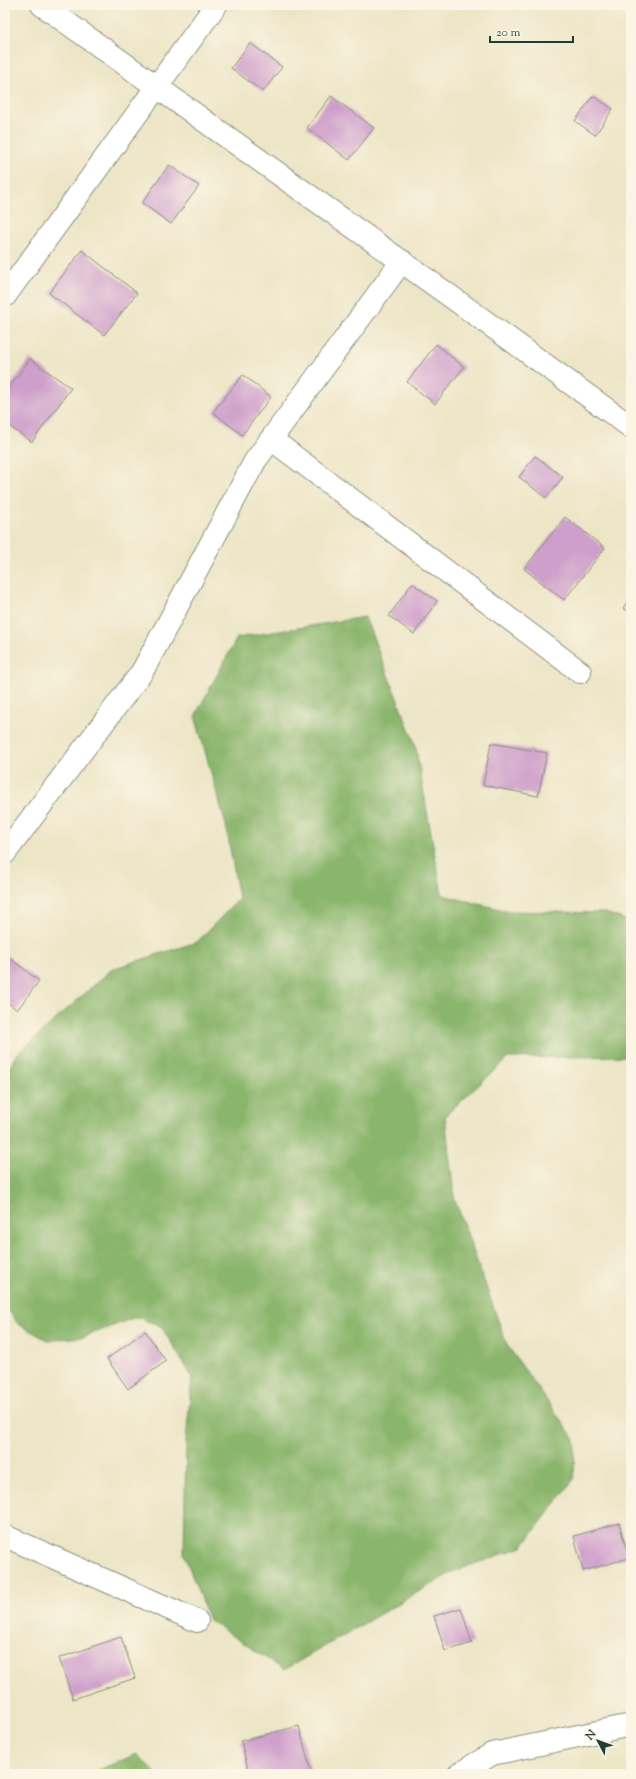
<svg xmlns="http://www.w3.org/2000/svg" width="636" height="1779" font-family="'Sorts Mill Goudy',serif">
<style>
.forest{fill:#8ab56c;stroke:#547950}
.building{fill:#ce9fca}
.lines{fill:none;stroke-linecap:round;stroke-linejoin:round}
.minor-casing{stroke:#86917d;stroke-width:24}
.minor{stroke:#fff;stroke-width:22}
</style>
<rect width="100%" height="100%" fill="#fcf5e5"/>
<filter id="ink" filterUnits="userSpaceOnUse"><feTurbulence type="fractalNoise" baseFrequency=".025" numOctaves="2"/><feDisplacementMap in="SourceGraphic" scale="8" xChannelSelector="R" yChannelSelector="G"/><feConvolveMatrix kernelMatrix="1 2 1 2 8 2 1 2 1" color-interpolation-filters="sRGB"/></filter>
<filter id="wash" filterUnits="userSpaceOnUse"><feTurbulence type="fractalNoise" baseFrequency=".012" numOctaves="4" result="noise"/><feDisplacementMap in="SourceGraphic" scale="16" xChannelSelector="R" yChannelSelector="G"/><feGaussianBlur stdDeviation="0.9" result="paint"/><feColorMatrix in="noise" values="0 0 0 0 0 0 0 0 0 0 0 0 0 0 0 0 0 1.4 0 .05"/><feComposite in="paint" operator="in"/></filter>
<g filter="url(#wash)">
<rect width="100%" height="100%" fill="#ece5c6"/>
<path class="forest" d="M 365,617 L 415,744 L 442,895 L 508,911 L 606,913 L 631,922 L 631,1056 L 508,1058 L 445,1116 L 454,1197 L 507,1345 L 575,1440 L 574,1479 L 522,1547 L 454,1571 L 284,1670 L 209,1620 L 184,1554 L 186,1440 L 192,1377 L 161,1326 L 136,1317 L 84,1337 L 47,1340 L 18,1324 L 5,1305 L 5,1077 L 16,1055 L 112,969 L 197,942 L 239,899 L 226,825 L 195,716 L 237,638 Z
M 137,1754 L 157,1774 L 89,1774 Z"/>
<g id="blocks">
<path class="building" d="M 250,43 L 282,67 L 263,92 L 231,68 Z
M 331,96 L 374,128 L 349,160 L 307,128 Z
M 593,96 L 613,109 L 595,135 L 575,121 Z
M 169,165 L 199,186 L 171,224 L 142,203 Z
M 82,250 L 137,293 L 104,335 L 49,293 Z
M 436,344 L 464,367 L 435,404 L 407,382 Z
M 30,359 L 71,388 L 32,442 L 5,423 L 5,393 Z
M 243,375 L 271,397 L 242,435 L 213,412 Z
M 535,456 L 563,477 L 546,498 L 519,477 Z
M 565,517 L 605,548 L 564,600 L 524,569 Z
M 412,583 L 437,601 L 414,634 L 389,616 Z
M 631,596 L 631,613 L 623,608 Z
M 491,743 L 547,753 L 538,796 L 483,785 Z
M 5,954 L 39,981 L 17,1010 L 5,1000 Z
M 145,1331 L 166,1361 L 128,1389 L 107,1359 Z
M 619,1523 L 629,1558 L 583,1571 L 574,1536 Z
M 461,1608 L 472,1643 L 445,1651 L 434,1616 Z
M 121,1637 L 135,1678 L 73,1699 L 59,1658 Z
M 299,1726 L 311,1772 L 302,1774 L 249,1774 L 241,1741 Z"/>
</g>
</g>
<g filter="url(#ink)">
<use href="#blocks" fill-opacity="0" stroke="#86917d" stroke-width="1"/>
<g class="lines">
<g class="minor-casing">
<path id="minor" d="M 42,5 L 450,296 L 631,427
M 5,296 L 216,5
M 271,439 L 580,672
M 5,853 L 142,672 L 255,461 L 402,261
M 5,1536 L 197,1621
M 459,1774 L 492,1754 L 631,1725"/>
</g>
<use href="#minor" class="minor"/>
</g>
</g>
<rect width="636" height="1779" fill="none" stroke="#fcf5e5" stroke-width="20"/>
<g transform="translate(598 1741) rotate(311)" stroke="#fcf5e5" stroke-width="3" paint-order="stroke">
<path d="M0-3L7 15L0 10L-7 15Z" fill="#1f3d34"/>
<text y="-6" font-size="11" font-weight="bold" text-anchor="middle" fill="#1f3d34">N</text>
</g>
<path d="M490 36v6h83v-6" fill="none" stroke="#1f3d34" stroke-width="2"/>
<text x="496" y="36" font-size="12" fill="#1f3d34" stroke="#fcf5e5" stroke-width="3" paint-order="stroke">20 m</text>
</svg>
